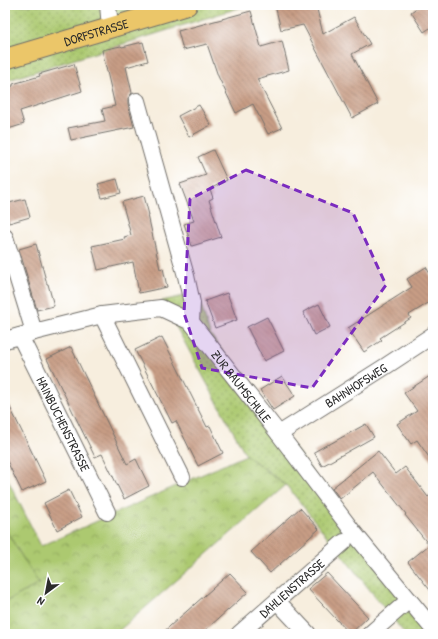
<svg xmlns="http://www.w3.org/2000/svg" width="438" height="639" font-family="'Patrick Hand',sans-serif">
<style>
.grass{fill:url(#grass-dots);stroke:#6c7a4e}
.park{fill:url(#park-crowns);stroke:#6c7a4e}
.garden{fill:#acc970;stroke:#6c7a4e}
.building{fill:url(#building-back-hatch)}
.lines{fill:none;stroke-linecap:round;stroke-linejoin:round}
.minor-casing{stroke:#726f6a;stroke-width:18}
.major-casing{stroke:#726f6a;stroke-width:22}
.minor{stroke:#fff;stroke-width:16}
.major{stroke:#ebc669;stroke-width:20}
.marked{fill:#7b2cbf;fill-opacity:0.2;stroke:#7b2cbf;stroke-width:3;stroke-dasharray:8 5;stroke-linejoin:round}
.labels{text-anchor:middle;stroke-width:3;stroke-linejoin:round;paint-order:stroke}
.street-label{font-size:13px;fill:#2b2b2b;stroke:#fff}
</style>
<defs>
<pattern id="grass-dots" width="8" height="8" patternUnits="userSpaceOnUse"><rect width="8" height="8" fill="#acc970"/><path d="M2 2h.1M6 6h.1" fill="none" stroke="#8ca35c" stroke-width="1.8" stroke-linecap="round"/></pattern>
<pattern id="park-crowns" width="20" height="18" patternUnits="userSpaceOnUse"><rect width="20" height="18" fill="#acc970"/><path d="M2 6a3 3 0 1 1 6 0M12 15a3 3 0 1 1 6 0" fill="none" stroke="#8ca35c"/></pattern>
<pattern id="building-back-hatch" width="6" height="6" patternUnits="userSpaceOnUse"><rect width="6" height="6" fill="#c89d85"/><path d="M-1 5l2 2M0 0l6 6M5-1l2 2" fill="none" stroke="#a3806d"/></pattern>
</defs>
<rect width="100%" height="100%" fill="#fff"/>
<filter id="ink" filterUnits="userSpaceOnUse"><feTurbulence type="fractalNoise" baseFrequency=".025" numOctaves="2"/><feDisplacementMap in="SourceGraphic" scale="8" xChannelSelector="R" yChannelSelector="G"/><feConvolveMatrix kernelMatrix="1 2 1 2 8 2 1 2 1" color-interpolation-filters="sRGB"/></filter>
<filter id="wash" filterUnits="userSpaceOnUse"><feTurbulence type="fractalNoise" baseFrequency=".012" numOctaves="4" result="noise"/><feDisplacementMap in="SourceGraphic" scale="16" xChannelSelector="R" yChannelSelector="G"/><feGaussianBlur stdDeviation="0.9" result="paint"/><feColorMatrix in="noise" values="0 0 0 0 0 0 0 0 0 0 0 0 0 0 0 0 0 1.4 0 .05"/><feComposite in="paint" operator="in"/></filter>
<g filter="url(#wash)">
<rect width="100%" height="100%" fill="#f7eede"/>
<path class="grass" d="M 5,5 L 248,5 L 5,81 Z
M 197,293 L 210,334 L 433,634 L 405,634 L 286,485 L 246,455 L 162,301 Z"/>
<path class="park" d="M 246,455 L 286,485 L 115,634 L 5,634 L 5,602 L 38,584 L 5,529 L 5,474 L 41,546 Z"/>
<path class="garden" d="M 5,529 L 39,584 L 5,602 Z"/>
<g id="blocks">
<path class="building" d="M 275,5 L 316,5 L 323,34 L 354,17 L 370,44 L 352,54 L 378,104 L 352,118 L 303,25 L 281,30 Z
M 421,5 L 433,5 L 433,26 L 424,32 L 411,12 Z
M 251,11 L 261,47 L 282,41 L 289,70 L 257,79 L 282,128 L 268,134 L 253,104 L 236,113 L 218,76 L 207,44 L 183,50 L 178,31 Z
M 143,42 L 148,61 L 126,67 L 132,93 L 128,98 L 128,104 L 134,127 L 71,140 L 68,128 L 105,121 L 102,109 L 115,106 L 102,50 L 121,46 L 122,47 Z
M 74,64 L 82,91 L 20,111 L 24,124 L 5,130 L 5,88 L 13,86 L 13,84 L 40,76 L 39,74 Z
M 199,105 L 211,125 L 189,137 L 178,116 Z
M 213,150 L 227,180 L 210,189 L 213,198 L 209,200 L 221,237 L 192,246 L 184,224 L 194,221 L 180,184 L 206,175 L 198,157 Z
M 117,179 L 121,193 L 102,198 L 98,184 Z
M 144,196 L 149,215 L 148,215 L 160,269 L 163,268 L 167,287 L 139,293 L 133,262 L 98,270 L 92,246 L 125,239 L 124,237 L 131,235 L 122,202 Z
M 25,199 L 30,217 L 9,223 L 5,210 L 5,204 Z
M 36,244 L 47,284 L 48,284 L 54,306 L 37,310 L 19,249 Z
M 426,267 L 433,279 L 433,300 L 409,315 L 411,318 L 380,338 L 382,340 L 364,352 L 348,328 L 412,287 L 407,279 Z
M 227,293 L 237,320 L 215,328 L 205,301 Z
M 319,304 L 330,327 L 314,335 L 303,312 Z
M 267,317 L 284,351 L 264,361 L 247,327 Z
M 162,337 L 207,427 L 210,426 L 223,453 L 198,466 L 176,421 L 172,423 L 135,350 Z
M 71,347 L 127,464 L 136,459 L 149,486 L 124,499 L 102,454 L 95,457 L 47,359 Z
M 433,374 L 433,463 L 417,440 L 411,444 L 397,424 L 417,411 L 404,393 Z
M 282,376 L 295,396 L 273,410 L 260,390 Z
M 5,397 L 46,481 L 22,492 L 5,457 Z
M 366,424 L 374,437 L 322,466 L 314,452 L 328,444 L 328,445 Z
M 378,451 L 396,474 L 405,467 L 428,497 L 433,493 L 433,594 L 408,562 L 429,545 L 405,515 L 406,514 L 373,472 L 340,499 L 332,488 Z
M 69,490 L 82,517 L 57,530 L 44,503 Z
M 300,508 L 319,529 L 270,573 L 251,552 Z
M 230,573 L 248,592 L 228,610 L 201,634 L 161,634 Z
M 327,573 L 368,617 L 350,634 L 308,589 Z"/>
</g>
</g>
<g filter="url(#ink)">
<use href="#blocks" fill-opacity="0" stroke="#726f6a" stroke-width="1"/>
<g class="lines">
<g class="minor-casing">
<g id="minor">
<path d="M 108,5 L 110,28"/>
<path id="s1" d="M 137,101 L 186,276 L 192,303 L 191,322 L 279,434 L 354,533 L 433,629"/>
<path d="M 5,237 L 34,332"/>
<path d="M 102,315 L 182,477"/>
<path id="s2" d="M 20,336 L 107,512"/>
<path d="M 5,340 L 34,332 L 102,315 L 161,308 L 191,322"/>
<path id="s3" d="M 279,434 L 386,366 L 433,335"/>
<path d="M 277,601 L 308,634"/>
<path id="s4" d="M 239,634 L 344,542"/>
<path d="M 370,634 L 409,600"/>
</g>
</g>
<g class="major-casing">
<g id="major">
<path id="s5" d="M 5,59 L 187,5"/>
</g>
</g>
<use href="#minor" class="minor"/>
<use href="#major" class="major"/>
</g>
</g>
<path class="marked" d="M 246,170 L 353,213 L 386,285 L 312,388 L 202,368 L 184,313 L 190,199 Z"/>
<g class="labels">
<g class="street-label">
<text dy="5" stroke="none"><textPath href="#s5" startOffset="95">DORFSTRASSE</textPath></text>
<text dy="5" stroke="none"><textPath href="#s3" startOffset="91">BAHNHOFSWEG</textPath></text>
<text dy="5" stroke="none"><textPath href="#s1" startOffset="310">ZUR BAUMSCHULE</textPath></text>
<text dy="5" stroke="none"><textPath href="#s2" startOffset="98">HAINBUCHENSTRASSE</textPath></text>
<text dy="5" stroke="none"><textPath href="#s4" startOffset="70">DAHLIENSTRASSE</textPath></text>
</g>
</g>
<rect width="438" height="639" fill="none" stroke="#fff" stroke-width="20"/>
<g transform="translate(46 593) rotate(212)" stroke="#ffffff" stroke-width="3" paint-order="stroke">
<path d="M0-3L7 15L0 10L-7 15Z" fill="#2b2b2b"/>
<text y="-6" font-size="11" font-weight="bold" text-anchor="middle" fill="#2b2b2b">N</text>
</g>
</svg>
